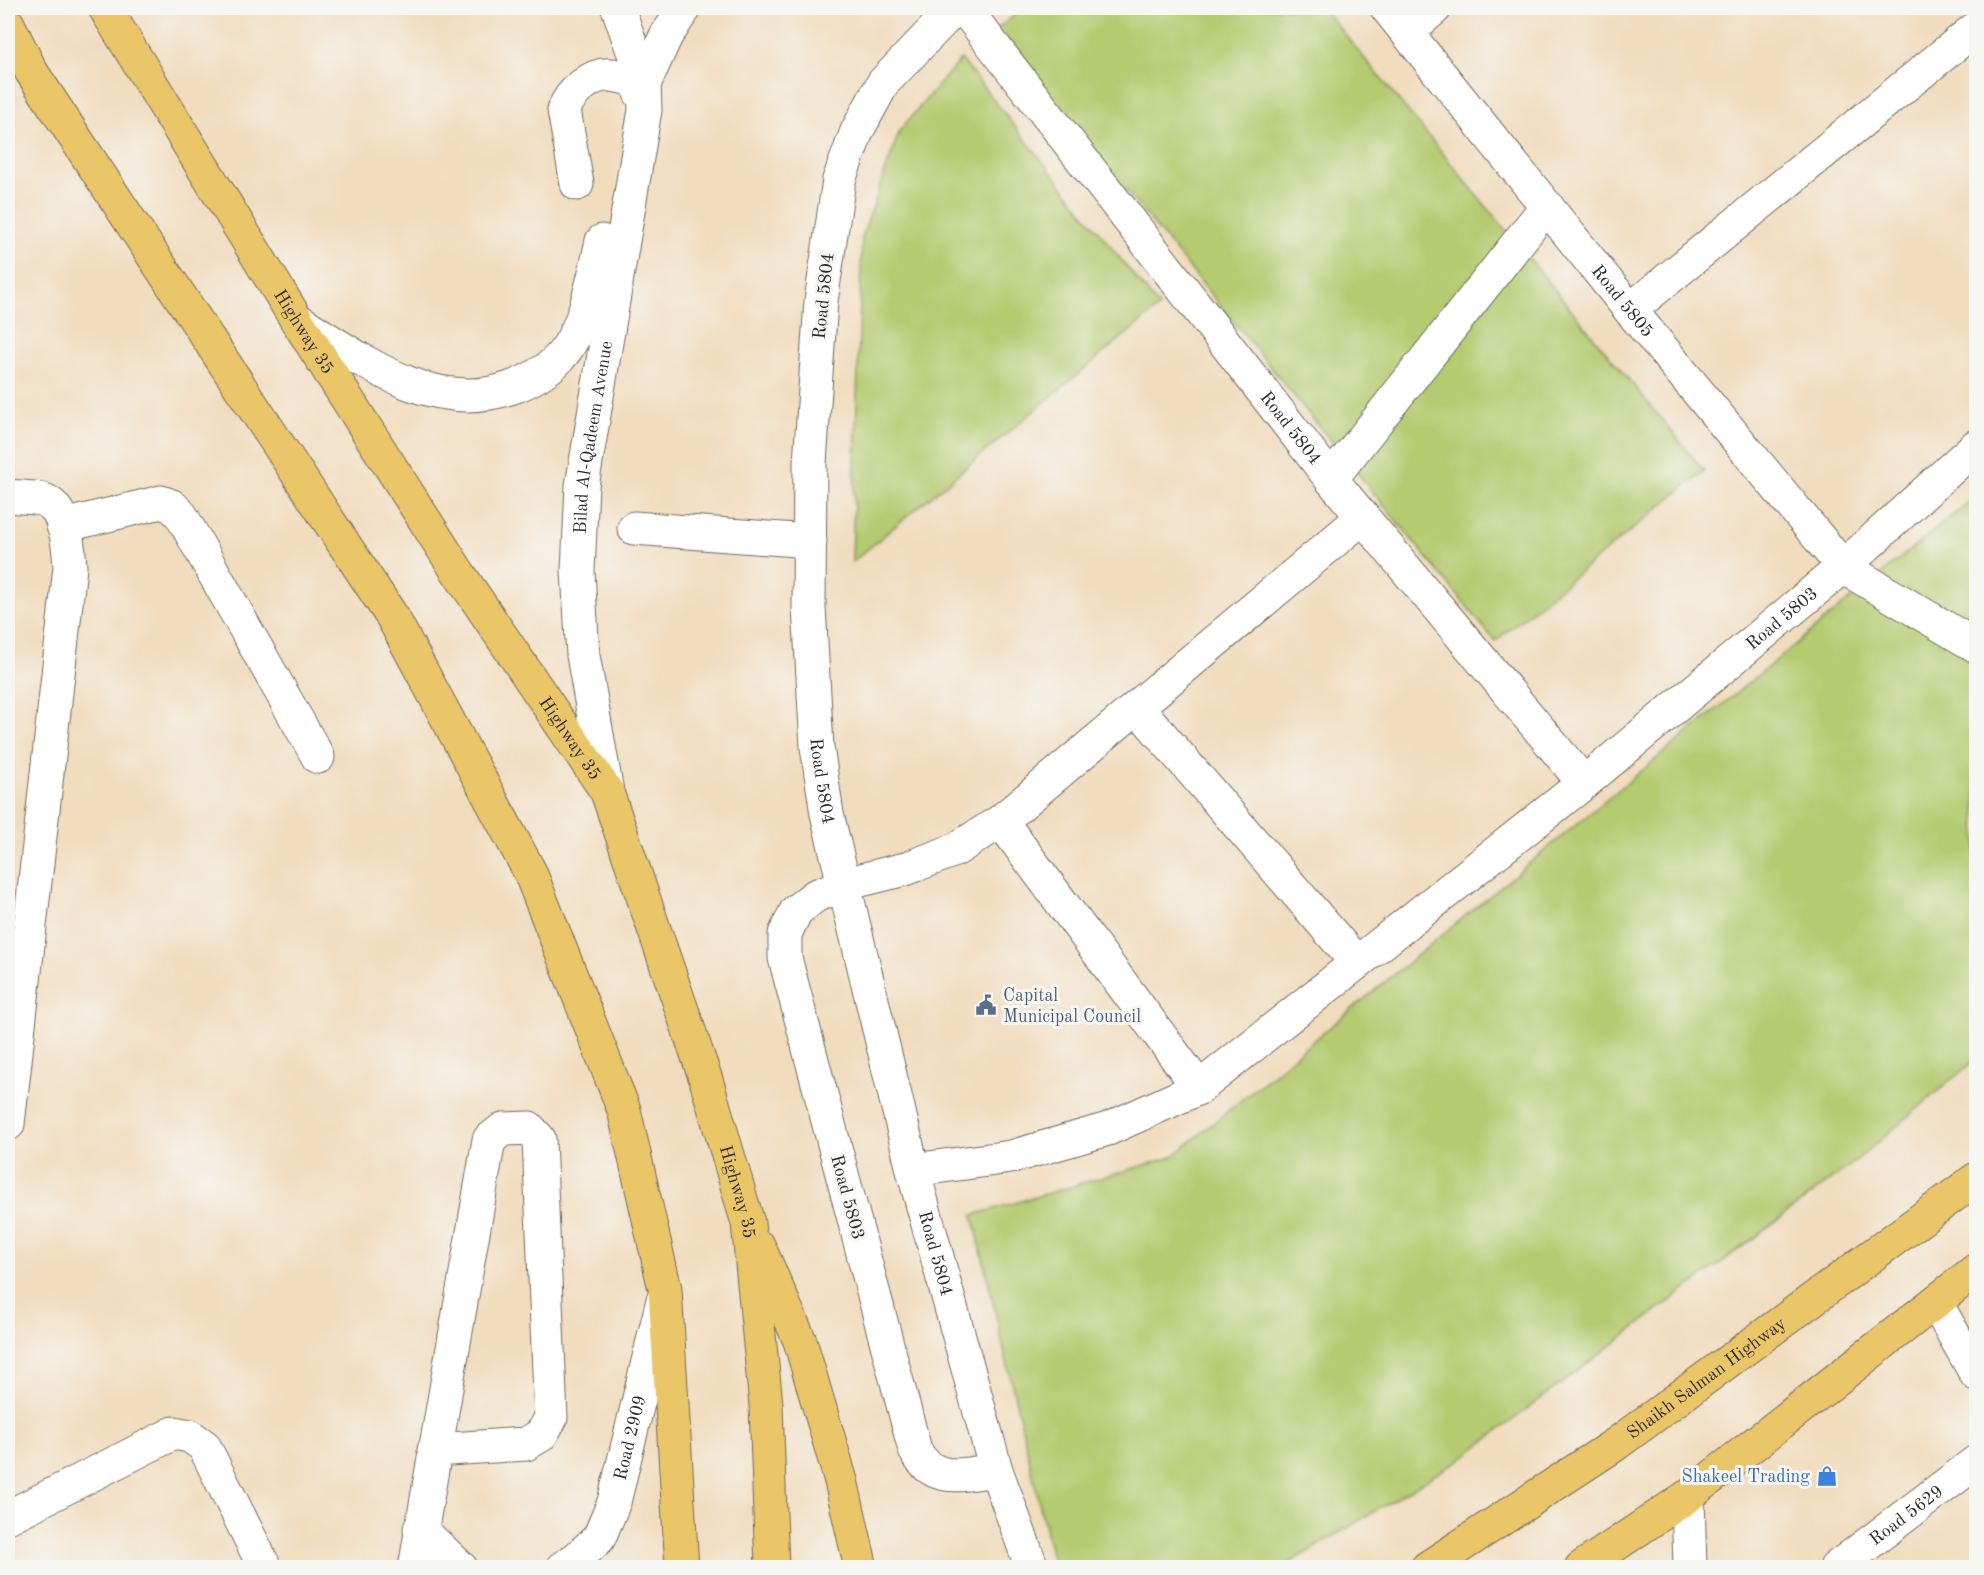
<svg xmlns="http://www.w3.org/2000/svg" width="1984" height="1575" font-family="'Old Standard TT',serif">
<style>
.green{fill:#b4cb6f;stroke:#707b4d;stroke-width:1.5}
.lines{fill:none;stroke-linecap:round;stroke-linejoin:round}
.minor-casing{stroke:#70695e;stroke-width:35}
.major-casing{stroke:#70695e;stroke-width:35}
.minor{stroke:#fff;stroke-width:33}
.major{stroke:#ebc669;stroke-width:33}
.labels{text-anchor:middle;stroke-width:6;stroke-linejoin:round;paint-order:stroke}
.street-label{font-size:18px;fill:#2b2b2b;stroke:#f6f6f2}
.service-label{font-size:18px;fill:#4e5e75;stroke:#f6f6f2;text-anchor:start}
.shop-label{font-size:18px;fill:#366cbe;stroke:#f6f6f2;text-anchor:end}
</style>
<rect width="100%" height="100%" fill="#f6f6f2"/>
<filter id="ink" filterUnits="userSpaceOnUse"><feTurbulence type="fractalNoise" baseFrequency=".0167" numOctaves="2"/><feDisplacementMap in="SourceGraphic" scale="12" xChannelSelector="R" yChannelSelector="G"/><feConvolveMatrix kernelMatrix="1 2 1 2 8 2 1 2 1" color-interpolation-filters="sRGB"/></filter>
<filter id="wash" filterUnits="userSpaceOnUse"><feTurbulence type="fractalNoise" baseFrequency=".008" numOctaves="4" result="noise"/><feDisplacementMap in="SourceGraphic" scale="24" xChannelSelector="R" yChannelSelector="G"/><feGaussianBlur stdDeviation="1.35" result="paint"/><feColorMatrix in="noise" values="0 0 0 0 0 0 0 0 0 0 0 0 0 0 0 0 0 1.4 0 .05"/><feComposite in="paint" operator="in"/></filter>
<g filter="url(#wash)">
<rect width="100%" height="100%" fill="#f1dcbd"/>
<path class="green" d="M 1023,8 L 1323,8 L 1704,471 L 1495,641 L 995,31 Z
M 961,59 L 1159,307 L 852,562 L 862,237 L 900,130 Z
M 1976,496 L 1976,1059 L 1857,1160 L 1461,1459 L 1283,1567 L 1054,1567 L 973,1215 L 1172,1157 Z"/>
</g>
<g filter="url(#ink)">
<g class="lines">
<g class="minor-casing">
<g id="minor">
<path id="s1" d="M 955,8 L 883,83 L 857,131 L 839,180 L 821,301 L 810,463 L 809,607 L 817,747 L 827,814 L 913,1170 L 996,1470 L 1032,1568"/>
<path id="s2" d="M 964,8 L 1331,479 L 1584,783"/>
<path id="s3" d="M 1387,8 L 1630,310 L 1843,567 L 1976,646"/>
<path d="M 1407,32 L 1435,8"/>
<path d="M 640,93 L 666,36 L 685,8"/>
<path d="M 577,184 L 564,110 C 570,92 592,73 611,75 C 622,76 634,80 644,82"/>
<path d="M 1630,310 L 1976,28"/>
<path d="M 296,319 C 359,358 431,415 510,388 C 526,383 549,370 560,357 C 585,330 594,276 602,241"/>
<path d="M 1331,479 L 1547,206"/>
<path d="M 8,496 C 17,497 39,497 46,501 C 66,510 69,549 70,567 L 8,1124"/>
<path d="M 63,526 L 161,502 L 172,506 L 181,515 L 318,757"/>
<path d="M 634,528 L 810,541"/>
<path d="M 1137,707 L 1357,963"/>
<path id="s4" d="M 607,792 L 583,655 L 578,571 L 582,486 L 645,110 L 644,82 L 618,8"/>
<path d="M 1001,821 L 1199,1088"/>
<path id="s5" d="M 913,1170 L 1011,1157 L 1108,1129 L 1199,1088 L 1584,783 L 1843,567 L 1976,446"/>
<path d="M 1936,1303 L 1976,1374"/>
<path d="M 996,1470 C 964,1474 933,1485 915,1450 L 785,958 L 785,934 L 796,911 L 815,896 L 845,884 L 905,869 L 955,850 L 1001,821 L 1363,517"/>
<path d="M 1688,1496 L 1690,1568"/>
<path d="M 8,1517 L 174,1433 L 190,1436 L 204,1446 L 265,1568"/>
<path d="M 420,1529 L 461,1568"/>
<path d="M 415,1568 L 489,1140 L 503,1129 L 529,1128 L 539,1139 L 551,1418 L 541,1435 L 526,1444 L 434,1450"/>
<path id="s6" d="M 562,1568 L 576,1559 L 599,1538 L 614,1502 L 663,1300"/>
<path id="s7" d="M 1836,1568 L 1976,1462"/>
</g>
</g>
<g class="major-casing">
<g id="major">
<path id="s8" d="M 105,8 L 296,319 L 456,569 L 607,792 L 706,1080 L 748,1223 L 766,1405 L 772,1568"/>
<path d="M 8,24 L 31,71 L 393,618 L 530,872 L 624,1110 L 665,1289 L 682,1568"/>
<path d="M 759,1247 L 800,1341 L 841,1481 L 861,1568"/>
<path id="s9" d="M 1427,1568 L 1616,1444 L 1976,1179"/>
<path d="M 1581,1568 L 1688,1496 L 1976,1270"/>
</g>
</g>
<use href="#minor" class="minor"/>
<use href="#major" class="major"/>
</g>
</g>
<defs>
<g id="civic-bare" transform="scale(1.62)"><path d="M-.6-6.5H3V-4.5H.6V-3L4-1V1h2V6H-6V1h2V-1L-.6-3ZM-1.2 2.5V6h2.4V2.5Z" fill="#5c6f8a" stroke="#f6f6f2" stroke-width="2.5" paint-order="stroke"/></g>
<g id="shop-bare" transform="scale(1.62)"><path d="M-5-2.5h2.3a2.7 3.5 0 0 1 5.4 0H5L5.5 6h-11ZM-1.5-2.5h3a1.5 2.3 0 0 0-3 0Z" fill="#3f7fe0" stroke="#f6f6f2" stroke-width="2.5" paint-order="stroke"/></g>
</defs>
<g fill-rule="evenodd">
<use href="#civic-bare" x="986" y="1005"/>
<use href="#shop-bare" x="1827" y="1476"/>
</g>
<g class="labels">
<g class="street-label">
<text transform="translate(823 296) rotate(-84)" y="6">Road 5804</text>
<text dy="6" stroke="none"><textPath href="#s3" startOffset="376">Road 5805</textPath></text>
<text dy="6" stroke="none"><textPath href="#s8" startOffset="380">Highway 35</textPath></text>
<text dy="6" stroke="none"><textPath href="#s2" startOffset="532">Road 5804</textPath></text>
<text dy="6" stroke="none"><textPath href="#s4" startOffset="358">Bilad Al-Qadeem Avenue</textPath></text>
<text dy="6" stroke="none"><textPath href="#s5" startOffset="1048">Road 5803</textPath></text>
<text dy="6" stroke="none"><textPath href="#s8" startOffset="866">Highway 35</textPath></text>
<text dy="6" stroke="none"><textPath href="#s1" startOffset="814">Road 5804</textPath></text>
<text dy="6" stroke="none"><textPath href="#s8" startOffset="1352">Highway 35</textPath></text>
<text transform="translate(848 1197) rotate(75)" y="6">Road 5803</text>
<text dy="6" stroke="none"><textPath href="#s1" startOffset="1300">Road 5804</textPath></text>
<text dy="6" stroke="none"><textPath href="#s9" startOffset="338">Shaikh Salman Highway</textPath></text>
<text dy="6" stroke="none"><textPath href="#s6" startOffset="153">Road 2909</textPath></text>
<text dy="6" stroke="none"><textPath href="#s7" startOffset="88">Road 5629</textPath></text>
</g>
<g class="service-label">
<text x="1003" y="1001">Capital<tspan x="1003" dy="21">Municipal Council</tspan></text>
</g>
<g class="shop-label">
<text x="1810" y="1482">Shakeel Trading</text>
</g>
</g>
<rect width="1984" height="1575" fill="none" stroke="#f6f6f2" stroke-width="30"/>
</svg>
